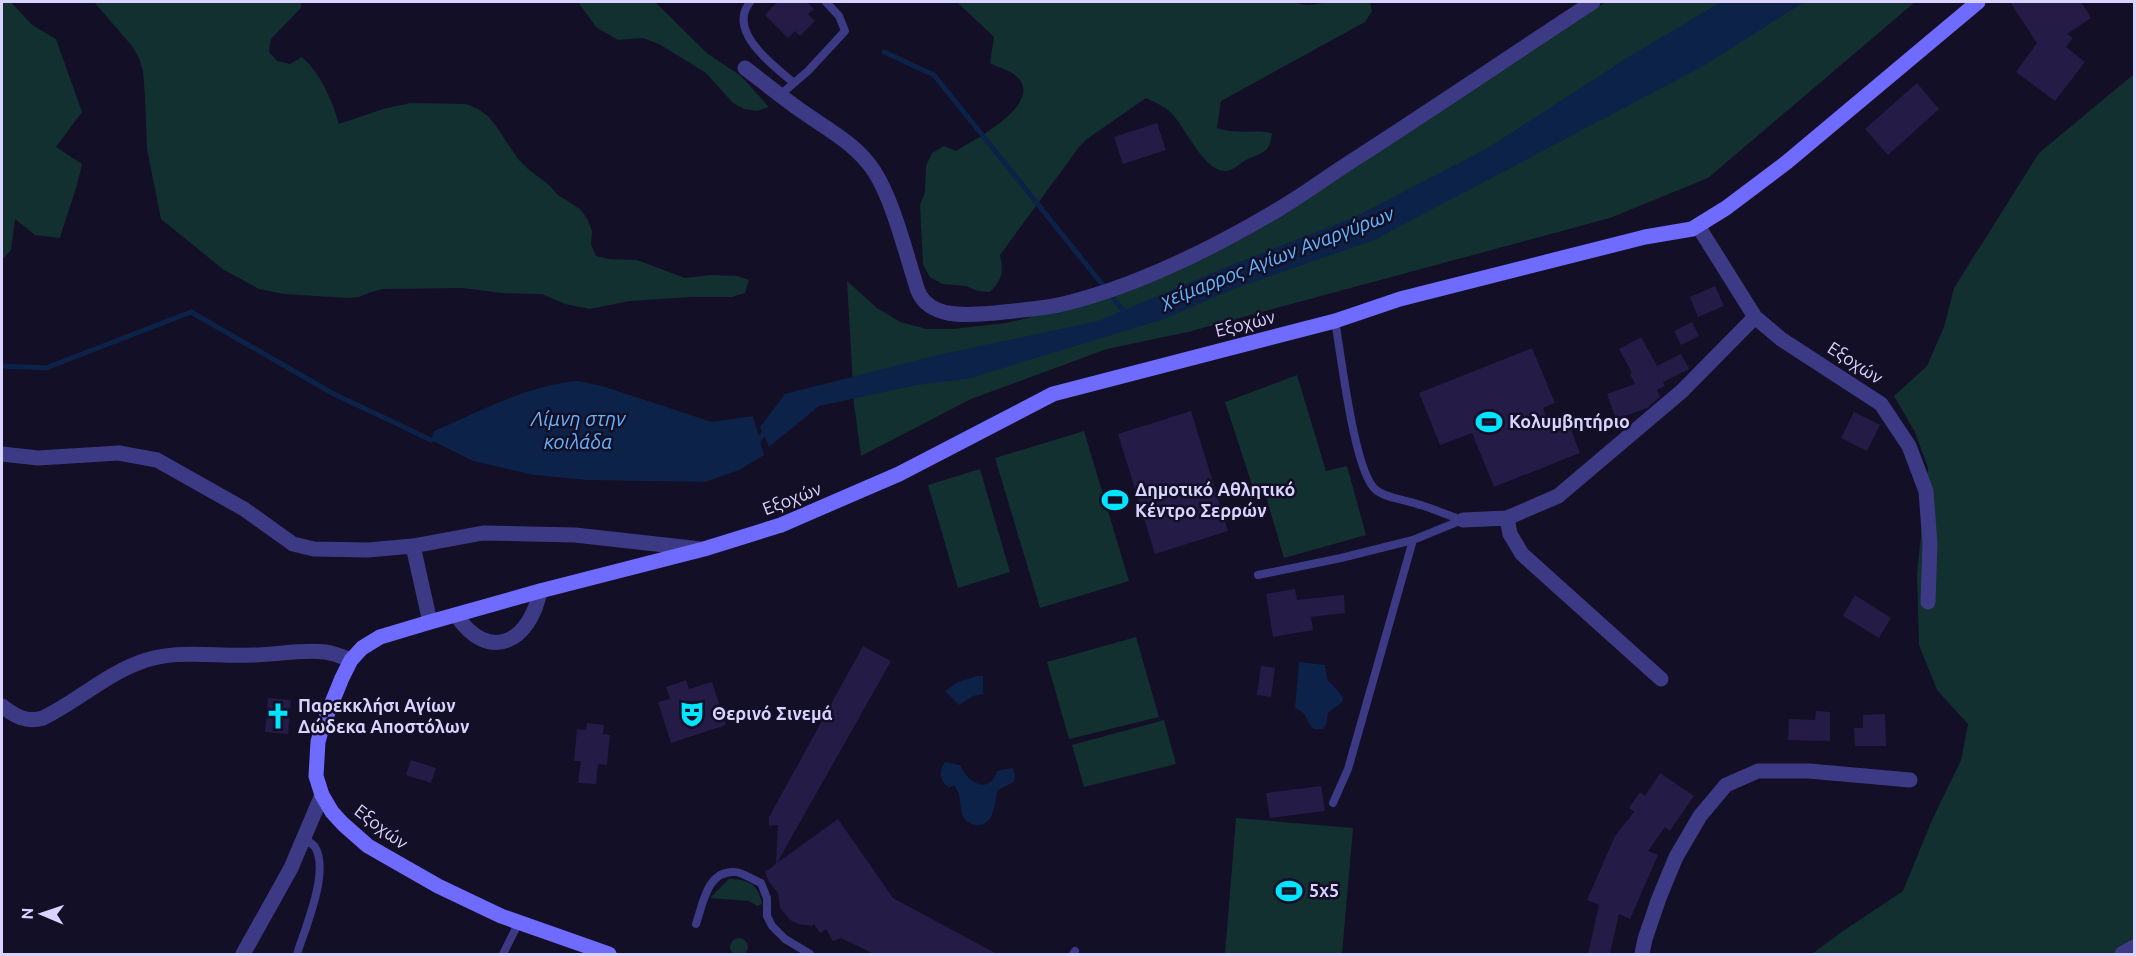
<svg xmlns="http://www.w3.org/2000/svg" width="2136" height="956" font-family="Ubuntu,sans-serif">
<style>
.green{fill:#12302f}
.water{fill:#0c2248}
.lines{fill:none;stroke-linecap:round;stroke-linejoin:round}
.stream{stroke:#0c2248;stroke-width:5}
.building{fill:#241b47}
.service{stroke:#3d3a85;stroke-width:8}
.minor{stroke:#3d3a85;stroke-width:15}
.tertiary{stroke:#3d3a85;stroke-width:15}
.secondary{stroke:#6f6bff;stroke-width:15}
.labels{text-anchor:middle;stroke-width:5;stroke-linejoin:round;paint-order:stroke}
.street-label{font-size:18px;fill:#d9d4ff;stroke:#130f26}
.poi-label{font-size:18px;font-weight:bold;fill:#d9d4ff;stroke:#130f26;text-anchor:start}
.water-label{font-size:20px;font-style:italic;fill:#62b6ff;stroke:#130f26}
</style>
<rect width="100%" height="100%" fill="#130f26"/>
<path class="green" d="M 2,2 L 11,2 L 32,25 L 56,39 L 82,112 L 56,147 L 82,164 C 77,190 67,213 60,238 L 35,235 L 15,219 L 11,250 L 2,260 Z
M 94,2 L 301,2 L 301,8 L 271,39 L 269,52 L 277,61 L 290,64 L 302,57 C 321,74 332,100 339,124 L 383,109 L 410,103 L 466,104 L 478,109 L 488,116 L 496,126 L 518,159 L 528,169 L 549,185 L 558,195 L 580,209 L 588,220 L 592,231 L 591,244 L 596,256 L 609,259 L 637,260 L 685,278 L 711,275 L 737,276 L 749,280 L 745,293 L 732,297 L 692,297 L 629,301 L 590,309 L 565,304 L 542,294 L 501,293 L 463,288 L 383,289 L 371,292 L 359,297 L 348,298 L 284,294 L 259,289 L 224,270 L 161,219 L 147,149 L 145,97 L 143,71 L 139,58 L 132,46 Z
M 578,2 L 655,2 L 708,54 L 741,76 L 769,107 L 757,111 L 744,109 L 733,103 L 706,73 L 659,44 L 643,38 L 618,40 L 596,27 Z
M 957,2 L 1294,2 C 1310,8 1316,3 1331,2 C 1344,0 1357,2 1370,2 L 1372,11 L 1365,22 L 1221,101 L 1217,128 C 1239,135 1252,129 1272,133 C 1270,150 1266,152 1250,158 C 1241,161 1236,170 1226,171 C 1203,172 1185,125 1170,112 C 1164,106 1154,102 1146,98 L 1087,139 L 1079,147 L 1000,255 C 1004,272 1002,280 990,292 L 978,291 L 966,286 L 942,284 L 930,277 L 923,265 L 920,205 L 925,192 L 926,166 L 932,153 L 944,146 L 956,151 C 975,139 1048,102 1015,75 C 1011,71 997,67 990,63 L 994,37 Z
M 1606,2 L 1915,2 L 1708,178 L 1610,218 L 1188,332 L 1107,349 L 971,399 L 861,456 L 854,404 L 847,281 L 877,308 L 900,322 L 927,329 L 953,329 L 1006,323 L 1065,309 L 1169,271 Z
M 2134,74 L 2134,954 L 1812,954 L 1843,931 L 1903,891 L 1932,820 L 1961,760 L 1968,724 L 1937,690 L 1919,645 L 1917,574 L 1928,468 L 1915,432 L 1894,396 L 1927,366 L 1944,327 L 1954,288 L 2039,153 Z
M 1297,375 L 1326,471 L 1347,466 L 1366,535 L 1284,558 L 1263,486 L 1253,488 L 1225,402 Z
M 1084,431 L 1129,581 L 1040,608 L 995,458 Z
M 980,469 L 1010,572 L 958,588 L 928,485 Z
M 1136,637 L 1159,717 L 1069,739 L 1047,662 Z
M 1164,720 L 1176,764 L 1084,787 L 1072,745 Z
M 1236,818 L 1353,828 L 1342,954 L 1225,954 Z
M 729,879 C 747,879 759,884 762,904 L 757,906 L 749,901 L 710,898 Z
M730 947a9 9 0 1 1 18 0a9 9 0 1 1-18 0Z"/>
<path class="water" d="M 1721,2 L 1804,2 L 1705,65 L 1374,240 L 1239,287 L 1161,320 L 967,379 L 917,385 L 819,406 L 769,447 L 760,427 L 785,394 L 938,355 L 1098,321 L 1229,266 L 1355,217 L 1486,149 L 1627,58 Z
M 577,381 L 602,386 L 712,422 L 753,416 L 764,455 L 739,470 L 705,482 L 587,480 L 534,475 L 473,461 L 431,440 L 434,431 C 480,411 526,386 577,381 Z
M 1299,662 L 1325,665 L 1327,679 L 1343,697 L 1342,702 L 1328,713 L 1326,725 L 1323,729 L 1314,729 C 1304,722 1311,715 1295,708 Z
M 977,676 L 983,676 L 983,694 L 973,696 L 959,705 L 945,691 L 958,682 Z
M 945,762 L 960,765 C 967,782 989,796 997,771 L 1012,768 L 1015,774 L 1014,782 L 998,790 C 993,805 996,826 975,825 C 953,819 966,799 954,785 L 949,788 C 940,780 938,773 945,762 Z"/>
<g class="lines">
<path class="stream" d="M 884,52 L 934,75 L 1126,314
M 2,366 L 46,368 L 191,312 L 332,393 L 431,440
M 759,440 L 767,429"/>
</g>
<path class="building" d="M 777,2 L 807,2 L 814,9 L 808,14 L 815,21 L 800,36 L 795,31 L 788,38 L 765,15 Z
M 2010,2 L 2081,2 L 2091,18 L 2067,34 L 2073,38 L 2066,47 L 2085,62 L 2055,101 L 2016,72 L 2037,43 Z
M 1917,83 L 1939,109 L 1888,155 L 1865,129 Z
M 1157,123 L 1166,150 L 1123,164 L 1114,137 Z
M 1715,286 L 1724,306 L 1698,317 L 1690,297 Z
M 1692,322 L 1699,336 L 1681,345 L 1674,331 Z
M 1641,337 L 1657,366 L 1681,354 L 1689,369 L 1663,382 L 1665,386 L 1657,390 L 1660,397 L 1647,408 L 1616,419 L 1607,394 L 1635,384 L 1630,374 L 1632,373 L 1619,349 Z
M 1532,348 L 1555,403 L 1543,408 L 1553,433 L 1570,427 L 1580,453 L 1494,487 L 1472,433 L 1440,445 L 1419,393 Z
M 1191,411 L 1228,531 L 1155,554 L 1118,434 Z
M 1854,412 L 1880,425 L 1867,451 L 1841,438 Z
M 1295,589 L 1297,600 L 1344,595 L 1345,613 L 1311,617 L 1313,630 L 1273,637 L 1266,594 Z
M 1855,595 L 1891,618 L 1879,638 L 1843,616 Z
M 863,646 L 891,661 L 777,863 L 838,819 L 893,898 L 997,954 L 874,954 L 841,938 L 833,941 L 826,929 L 820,933 L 814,924 L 812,926 L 798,924 L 790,920 L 780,908 L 778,893 L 769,882 L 765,872 L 776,864 L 778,825 L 769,826 L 769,817 Z
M 1261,666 L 1275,668 L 1271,697 L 1257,695 Z
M 686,680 L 689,689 L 712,682 L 726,725 L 671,743 L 658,702 L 670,699 L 666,687 Z
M 268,698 L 291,700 L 288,734 L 265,732 Z
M 1816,711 L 1830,712 L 1830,741 L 1788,740 L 1789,719 L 1815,720 Z
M 1885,714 L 1886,746 L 1855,746 L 1854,728 L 1863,728 L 1863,715 Z
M 587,723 L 604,725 L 603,734 L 610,735 L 607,765 L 598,764 L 596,784 L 578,783 L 581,761 L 574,761 L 577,729 L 586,730 Z
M 411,760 L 436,768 L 431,783 L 406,775 Z
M 1660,773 L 1694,796 L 1670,831 L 1665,827 L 1648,851 L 1658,855 L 1630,919 L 1619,914 L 1610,954 L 1588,954 L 1599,905 L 1587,900 L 1615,836 L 1634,812 L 1629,808 L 1640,792 L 1645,796 Z
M 1321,786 L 1325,811 L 1270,818 L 1266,793 Z"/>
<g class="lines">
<path class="service" d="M 750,2 C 748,5 744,11 744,15 C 739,40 776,68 794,83
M 780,95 L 808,71 L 845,31 L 839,16 L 826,2
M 1335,321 C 1341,353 1354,473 1376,490 C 1385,497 1395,498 1406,501 C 1425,505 1444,514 1463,520
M 1258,575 L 1341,558 L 1413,540 L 1462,520
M 1333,803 L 1348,769 L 1413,540
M 696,924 C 703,904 707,870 735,872 C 742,872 753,880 761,883 L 767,898 L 767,916 L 772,926 L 785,939 L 810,954
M 297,954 C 305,928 330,872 315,847 C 313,844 307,841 304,838
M 503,954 L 519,922
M 1073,954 L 1075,951"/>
<path class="minor" d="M 745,68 C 762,81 779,95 796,107 C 823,127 855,142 874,171 C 894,202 906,255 918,291 C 930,320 970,315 995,313 C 1019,310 1044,309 1067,303 C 1139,285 1215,247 1279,209 C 1306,193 1331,174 1358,157 C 1437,106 1515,53 1593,2
M 1698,226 L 1755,317 L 1781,339 L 1881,404 L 1909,446 L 1926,491 L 1930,544 L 1928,602
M 2,454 L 38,458 L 119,453 L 157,460 L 244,509 L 293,544 L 314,549 L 368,550 L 413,546 L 483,533 L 575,535 L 701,549
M 1507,518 L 1510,534 L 1522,554 L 1661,679
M 1463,520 L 1507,518 L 1558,496 L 1682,391 L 1755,317
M 413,546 L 430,622
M 456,615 C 489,664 530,642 540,591
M 2,706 C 15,716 26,723 43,718 C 76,702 104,676 138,663 C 174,648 215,657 252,655 C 276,655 301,649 325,652 C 334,653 343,657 351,660
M 243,954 L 291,868 L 322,795
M 1642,954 L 1645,939 L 1659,898 L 1676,857 L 1700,816 L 1726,785 L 1758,771 L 1809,771 L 1910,780"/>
<path class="tertiary" d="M 2122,954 L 2134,947"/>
<path class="secondary" d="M 609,954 L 501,916 L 438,886 L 368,846 L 343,824 L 332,812 L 322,795 L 316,776 L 318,742 L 322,727 L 342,678 L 351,660 L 362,648 L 380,637 L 430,622 L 540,591 L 704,549 L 781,525 L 899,474 L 1053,394 L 1335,321 L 1400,299 L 1645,237 L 1692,229 L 1726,208 L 1787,162 L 1978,2"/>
</g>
<defs>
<g id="stadium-bare" transform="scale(2.07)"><path d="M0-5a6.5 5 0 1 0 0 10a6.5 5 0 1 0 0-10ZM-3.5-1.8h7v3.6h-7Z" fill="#00e5ff" stroke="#130f26" stroke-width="2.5" paint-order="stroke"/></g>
<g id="theatre-bare" transform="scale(2.07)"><path d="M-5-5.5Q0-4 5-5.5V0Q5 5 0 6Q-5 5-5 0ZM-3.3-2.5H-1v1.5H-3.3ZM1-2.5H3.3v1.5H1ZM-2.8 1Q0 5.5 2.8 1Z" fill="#00e5ff" stroke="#130f26" stroke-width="2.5" paint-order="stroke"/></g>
<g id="church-bare" transform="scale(2.07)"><path d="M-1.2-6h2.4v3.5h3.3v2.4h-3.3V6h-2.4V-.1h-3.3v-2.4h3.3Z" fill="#00e5ff" stroke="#130f26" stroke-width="2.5" paint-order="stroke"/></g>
</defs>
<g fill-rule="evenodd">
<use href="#stadium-bare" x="1489" y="422"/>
<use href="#stadium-bare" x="1115" y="500"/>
<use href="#theatre-bare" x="692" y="714"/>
<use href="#church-bare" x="278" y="716"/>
<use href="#stadium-bare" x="1289" y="891"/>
</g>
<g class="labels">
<g class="street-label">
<text transform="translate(1245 324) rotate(-14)" y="6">Εξοχών</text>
<text transform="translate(1855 363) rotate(33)" y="6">Εξοχών</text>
<text transform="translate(792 499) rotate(-21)" y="6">Εξοχών</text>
<text transform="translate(381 827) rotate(37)" y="6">Εξοχών</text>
</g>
<g class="poi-label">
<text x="1509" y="428">Κολυμβητήριο</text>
<text x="1135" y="496">Δημοτικό Αθλητικό<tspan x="1135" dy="21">Κέντρο Σερρών</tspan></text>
<text x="298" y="712">Παρεκκλήσι Αγίων<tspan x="298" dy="21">Δώδεκα Αποστόλων</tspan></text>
<text x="712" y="720">Θερινό Σινεμά</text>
<text x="1309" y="897">5x5</text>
</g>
<g class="water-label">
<text transform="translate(1277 257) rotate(-21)" y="7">χείμαρρος Αγίων Αναργύρων</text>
<text x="578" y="426">Λίμνη στην<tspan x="578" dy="23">κοιλάδα</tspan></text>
</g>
</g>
<rect width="2136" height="956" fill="none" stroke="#d9d4ff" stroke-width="6"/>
<g transform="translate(42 914) rotate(272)" stroke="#130f26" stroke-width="4.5" paint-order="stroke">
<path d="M0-4.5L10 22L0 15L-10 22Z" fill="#d9d4ff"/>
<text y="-9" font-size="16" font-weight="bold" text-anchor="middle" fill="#d9d4ff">N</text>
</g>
</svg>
